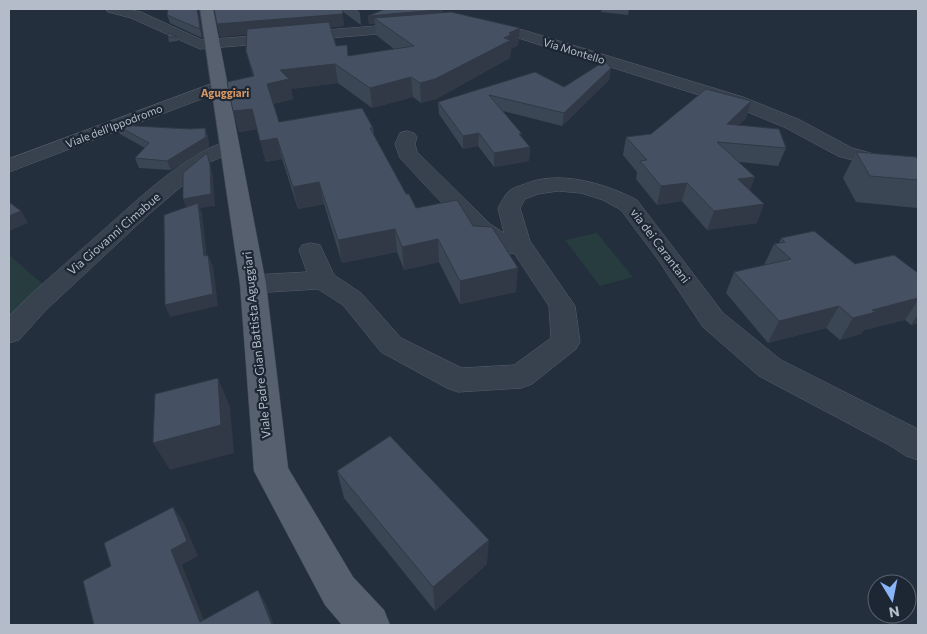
<svg xmlns="http://www.w3.org/2000/svg" width="927" height="634" font-family="Commissioner,sans-serif">
<style>
.green{fill:#263c3f}
.lines{fill:none;stroke-linecap:round;stroke-linejoin:round}
.minor-casing{stroke:#565f6c;stroke-width:1}
.major-casing{stroke:#414a57;stroke-width:1}
.minor{fill:#38414e;fill-rule:evenodd}
.major{fill:#56606e;fill-rule:evenodd}
.wall{fill:#3b4654}
.shaded-wall{fill:#303945}
.building{fill:#455162;stroke:#303945}
.labels{text-anchor:middle;stroke-width:4.5;stroke-linejoin:round;paint-order:stroke}
.far-street-label{font-size:11px;fill:#b4bcc9;stroke:#1d2633}
.far-neighbourhood-label{font-size:11px;font-weight:bold;fill:#d59563;stroke:#1d2633}
.street-label{font-size:12px;fill:#b4bcc9;stroke:#1d2633}
</style>
<rect width="100%" height="100%" fill="#242f3e"/>
<path class="green" d="M 597,233 L 633,277 L 600,286 L 565,240 Z
M 9,255 L 44,285 L 9,316 Z"/>
<g class="lines">
<g class="minor-casing">
<path id="minor" d="M 106,9 L 127,9 L 141,12 L 202,40 L 413,23 L 420,27 L 413,31 L 200,49 L 131,18 L 108,12 Z
M 483,22 L 523,30 L 743,97 L 800,120 L 852,148 L 918,166 L 918,178 L 838,156 L 786,128 L 731,105 L 515,37 L 478,29 L 476,26 Z
M 219,81 L 225,82 L 227,86 L 225,90 L 9,172 L 9,159 Z
M 407,131 L 414,133 L 417,137 L 415,144 L 417,152 L 490,224 L 504,233 L 498,208 C 501,203 504,196 508,192 C 512,188 517,187 522,185 C 558,169 604,183 637,200 L 723,313 L 781,360 L 918,429 L 918,460 L 906,456 L 891,446 L 759,376 L 703,327 L 657,258 L 621,210 L 603,200 L 581,193 L 558,191 L 538,194 L 525,199 L 520,208 L 530,241 L 575,306 L 580,342 L 576,349 L 532,384 L 521,388 L 458,392 L 447,388 L 381,352 L 343,305 L 318,289 L 253,293 L 244,290 L 240,284 L 244,278 L 253,275 L 307,272 L 299,250 L 302,245 L 311,243 L 320,245 L 334,275 L 361,293 L 401,338 L 462,368 L 514,365 L 551,338 L 549,306 L 514,253 C 489,259 419,178 400,158 L 395,144 L 400,133 Z
M 228,141 L 235,143 L 238,147 L 235,151 L 210,162 L 149,214 L 46,310 L 19,340 L 9,343 L 9,316 C 37,287 69,261 99,234 C 132,205 186,152 228,141 Z"/>
</g>
<g class="major-casing">
<path id="major" d="M 200,9 L 213,9 L 266,284 L 288,468 L 353,577 L 384,610 L 390,625 L 342,625 L 325,605 L 254,471 L 240,284 Z"/>
</g>
<use href="#minor" class="minor"/>
<use href="#major" class="major"/>
</g>
<path class="wall" d="M 168,9 L 197,9 L 202,38 L 170,23 L 167,15 Z
M 214,9 L 357,9 L 360,13 L 361,25 L 342,11 L 344,26 L 331,27 L 336,46 L 348,56 L 394,49 L 376,35 L 375,24 L 369,24 L 368,16 L 443,12 L 520,28 L 518,45 L 511,49 L 510,58 L 436,99 L 421,103 L 413,97 L 372,108 L 338,83 L 291,89 L 293,99 L 273,104 L 279,122 L 373,128 L 374,135 L 406,194 L 416,208 L 473,226 L 516,292 L 460,304 L 439,262 L 404,270 L 397,252 L 342,263 L 324,204 L 298,209 L 282,159 L 266,162 L 257,129 L 239,132 L 233,111 L 253,76 L 246,51 L 247,34 L 220,37 Z
M 602,9 L 629,9 L 628,15 L 601,12 Z
M 168,37 L 177,37 L 178,41 L 169,42 Z
M 611,68 L 609,80 L 562,126 L 503,111 L 521,137 L 530,147 L 529,161 L 494,167 L 478,146 L 463,149 L 439,114 L 438,102 L 564,87 Z
M 751,101 L 746,118 L 738,125 L 786,148 L 778,166 L 739,162 L 750,190 L 757,223 L 707,230 L 682,201 L 657,205 L 636,179 L 637,172 L 623,155 L 626,137 L 651,134 Z
M 116,125 L 190,129 L 205,128 L 208,137 L 209,147 L 171,170 L 139,168 L 135,158 L 145,148 L 120,134 Z
M 856,152 L 918,160 L 918,206 L 917,208 L 856,202 L 843,178 Z
M 781,238 L 855,264 L 918,273 L 918,323 L 911,325 L 905,320 L 864,330 L 861,334 L 840,340 L 826,328 L 768,343 L 726,293 L 734,272 L 764,265 L 774,244 L 779,243 Z
M 337,471 L 487,564 L 435,611 L 344,498 Z"/>
<path class="shaded-wall" d="M 197,9 L 199,14 L 202,38 L 200,29 Z
M 440,9 L 443,9 L 443,15 L 374,18 L 375,24 L 369,24 L 368,16 Z
M 343,14 L 344,26 L 220,37 L 217,24 Z
M 520,28 L 518,45 L 511,49 L 510,58 L 436,99 L 421,103 L 420,83 L 504,38 L 509,33 Z
M 335,64 L 338,83 L 291,89 L 293,99 L 272,104 L 267,84 L 280,70 Z
M 611,68 L 609,80 L 562,126 L 564,113 Z
M 411,77 L 413,97 L 372,108 L 370,88 Z
M 751,101 L 746,118 L 722,142 L 727,124 Z
M 252,109 L 257,129 L 239,132 L 233,111 Z
M 205,128 L 208,137 L 209,147 L 171,170 L 167,161 Z
M 479,133 L 478,146 L 463,149 L 463,136 Z
M 277,138 L 282,159 L 266,162 L 260,141 Z
M 530,147 L 529,161 L 494,167 L 494,153 Z
M 207,153 L 213,176 L 215,206 L 200,208 L 202,213 L 208,267 L 183,199 Z
M 755,177 L 748,195 L 738,179 Z
M 319,182 L 324,204 L 298,209 L 293,187 Z
M 687,183 L 682,201 L 657,205 L 661,186 Z
M 764,204 L 757,223 L 707,230 L 714,211 Z
M 21,211 L 28,223 L 9,231 L 9,216 Z
M 395,229 L 397,252 L 342,263 L 338,240 Z
M 438,239 L 439,262 L 404,270 L 402,247 Z
M 208,255 L 213,266 L 218,306 L 170,317 L 165,305 Z
M 518,268 L 516,292 L 460,304 L 460,281 Z
M 918,298 L 918,300 L 905,320 L 864,330 L 861,334 L 840,340 L 853,318 L 872,310 Z
M 839,306 L 826,328 L 768,343 L 779,321 Z
M 918,314 L 918,323 L 911,325 Z
M 218,378 L 230,407 L 234,453 L 170,470 L 153,443 Z
M 173,507 L 184,523 L 198,556 L 182,565 L 206,625 L 200,622 L 171,550 Z
M 489,540 L 487,564 L 435,611 L 433,587 Z
M 258,590 L 266,604 L 274,625 L 272,625 Z"/>
<path class="building" d="M 168,9 L 197,9 L 200,29 L 167,15 Z
M 214,9 L 342,9 L 343,14 L 217,24 Z
M 385,9 L 440,9 L 436,10 L 368,16 Z
M 451,12 L 520,28 L 509,33 L 512,34 L 504,38 L 511,40 L 435,79 L 420,83 L 411,77 L 370,88 L 335,64 L 280,70 L 289,79 L 267,84 L 279,122 L 362,108 L 373,128 L 370,128 L 406,194 L 409,194 L 416,208 L 457,200 L 473,226 L 492,227 L 518,268 L 460,281 L 438,239 L 402,247 L 395,229 L 338,240 L 319,182 L 293,187 L 277,138 L 260,141 L 252,109 L 233,111 L 227,82 L 254,76 L 246,51 L 247,29 L 329,22 L 336,46 L 347,45 L 348,56 L 414,46 L 374,18 Z
M 168,33 L 177,37 L 168,37 Z
M 605,61 L 611,68 L 564,113 L 489,95 L 522,134 L 519,134 L 530,147 L 494,153 L 479,133 L 463,136 L 438,102 L 535,72 L 564,87 Z
M 706,89 L 751,101 L 727,124 L 779,129 L 786,148 L 717,142 L 755,177 L 738,179 L 764,204 L 714,211 L 687,183 L 661,186 L 640,161 L 647,160 L 626,137 L 651,134 Z
M 116,125 L 190,129 L 205,128 L 206,137 L 167,161 L 135,158 L 149,143 Z
M 856,152 L 916,157 L 918,160 L 918,180 L 870,176 Z
M 207,153 L 210,165 L 211,194 L 183,199 L 183,173 Z
M 9,202 L 21,211 L 9,216 Z
M 198,203 L 204,256 L 208,255 L 213,294 L 165,305 L 164,215 Z
M 814,231 L 855,264 L 894,255 L 918,273 L 918,298 L 872,310 L 876,312 L 853,318 L 839,306 L 779,321 L 734,272 L 791,259 L 774,244 L 785,242 L 781,238 Z
M 218,378 L 221,425 L 153,443 L 155,394 Z
M 390,436 L 489,540 L 433,587 L 337,471 Z
M 173,507 L 187,541 L 171,550 L 200,622 L 258,590 L 272,625 L 94,625 L 83,581 L 111,566 L 104,543 Z"/>
<g class="labels">
<g class="far-street-label">
<text transform="translate(574 51) rotate(17)" y="4">Via Montello</text>
<text transform="translate(114 126) rotate(-21)" y="4">Viale dell'Ippodromo</text>
</g>
<g class="far-neighbourhood-label">
<text x="225" y="97">Aguggiari</text>
</g>
<g class="street-label">
<text transform="translate(114 234) rotate(-41)" y="4">Via Giovanni Cimabue</text>
<text transform="translate(660 246) rotate(53)" y="4">via dei Carantani</text>
<text transform="translate(257 345) rotate(-96)" y="4">Viale Padre Gian Battista Aguggiari</text>
</g>
</g>
<rect width="927" height="634" fill="none" stroke="#b4bcc9" stroke-width="20"/>
<g transform="translate(892 599) rotate(170)"><circle r="24" fill="#1d2633" stroke="#59626f"/>
<path d="M0-4L9 19L0 12L-9 19Z" fill="#8ab4f8"/>
<text y="-8" font-size="14" font-weight="bold" text-anchor="middle" fill="#b4bcc9">N</text>
</g>
</svg>
